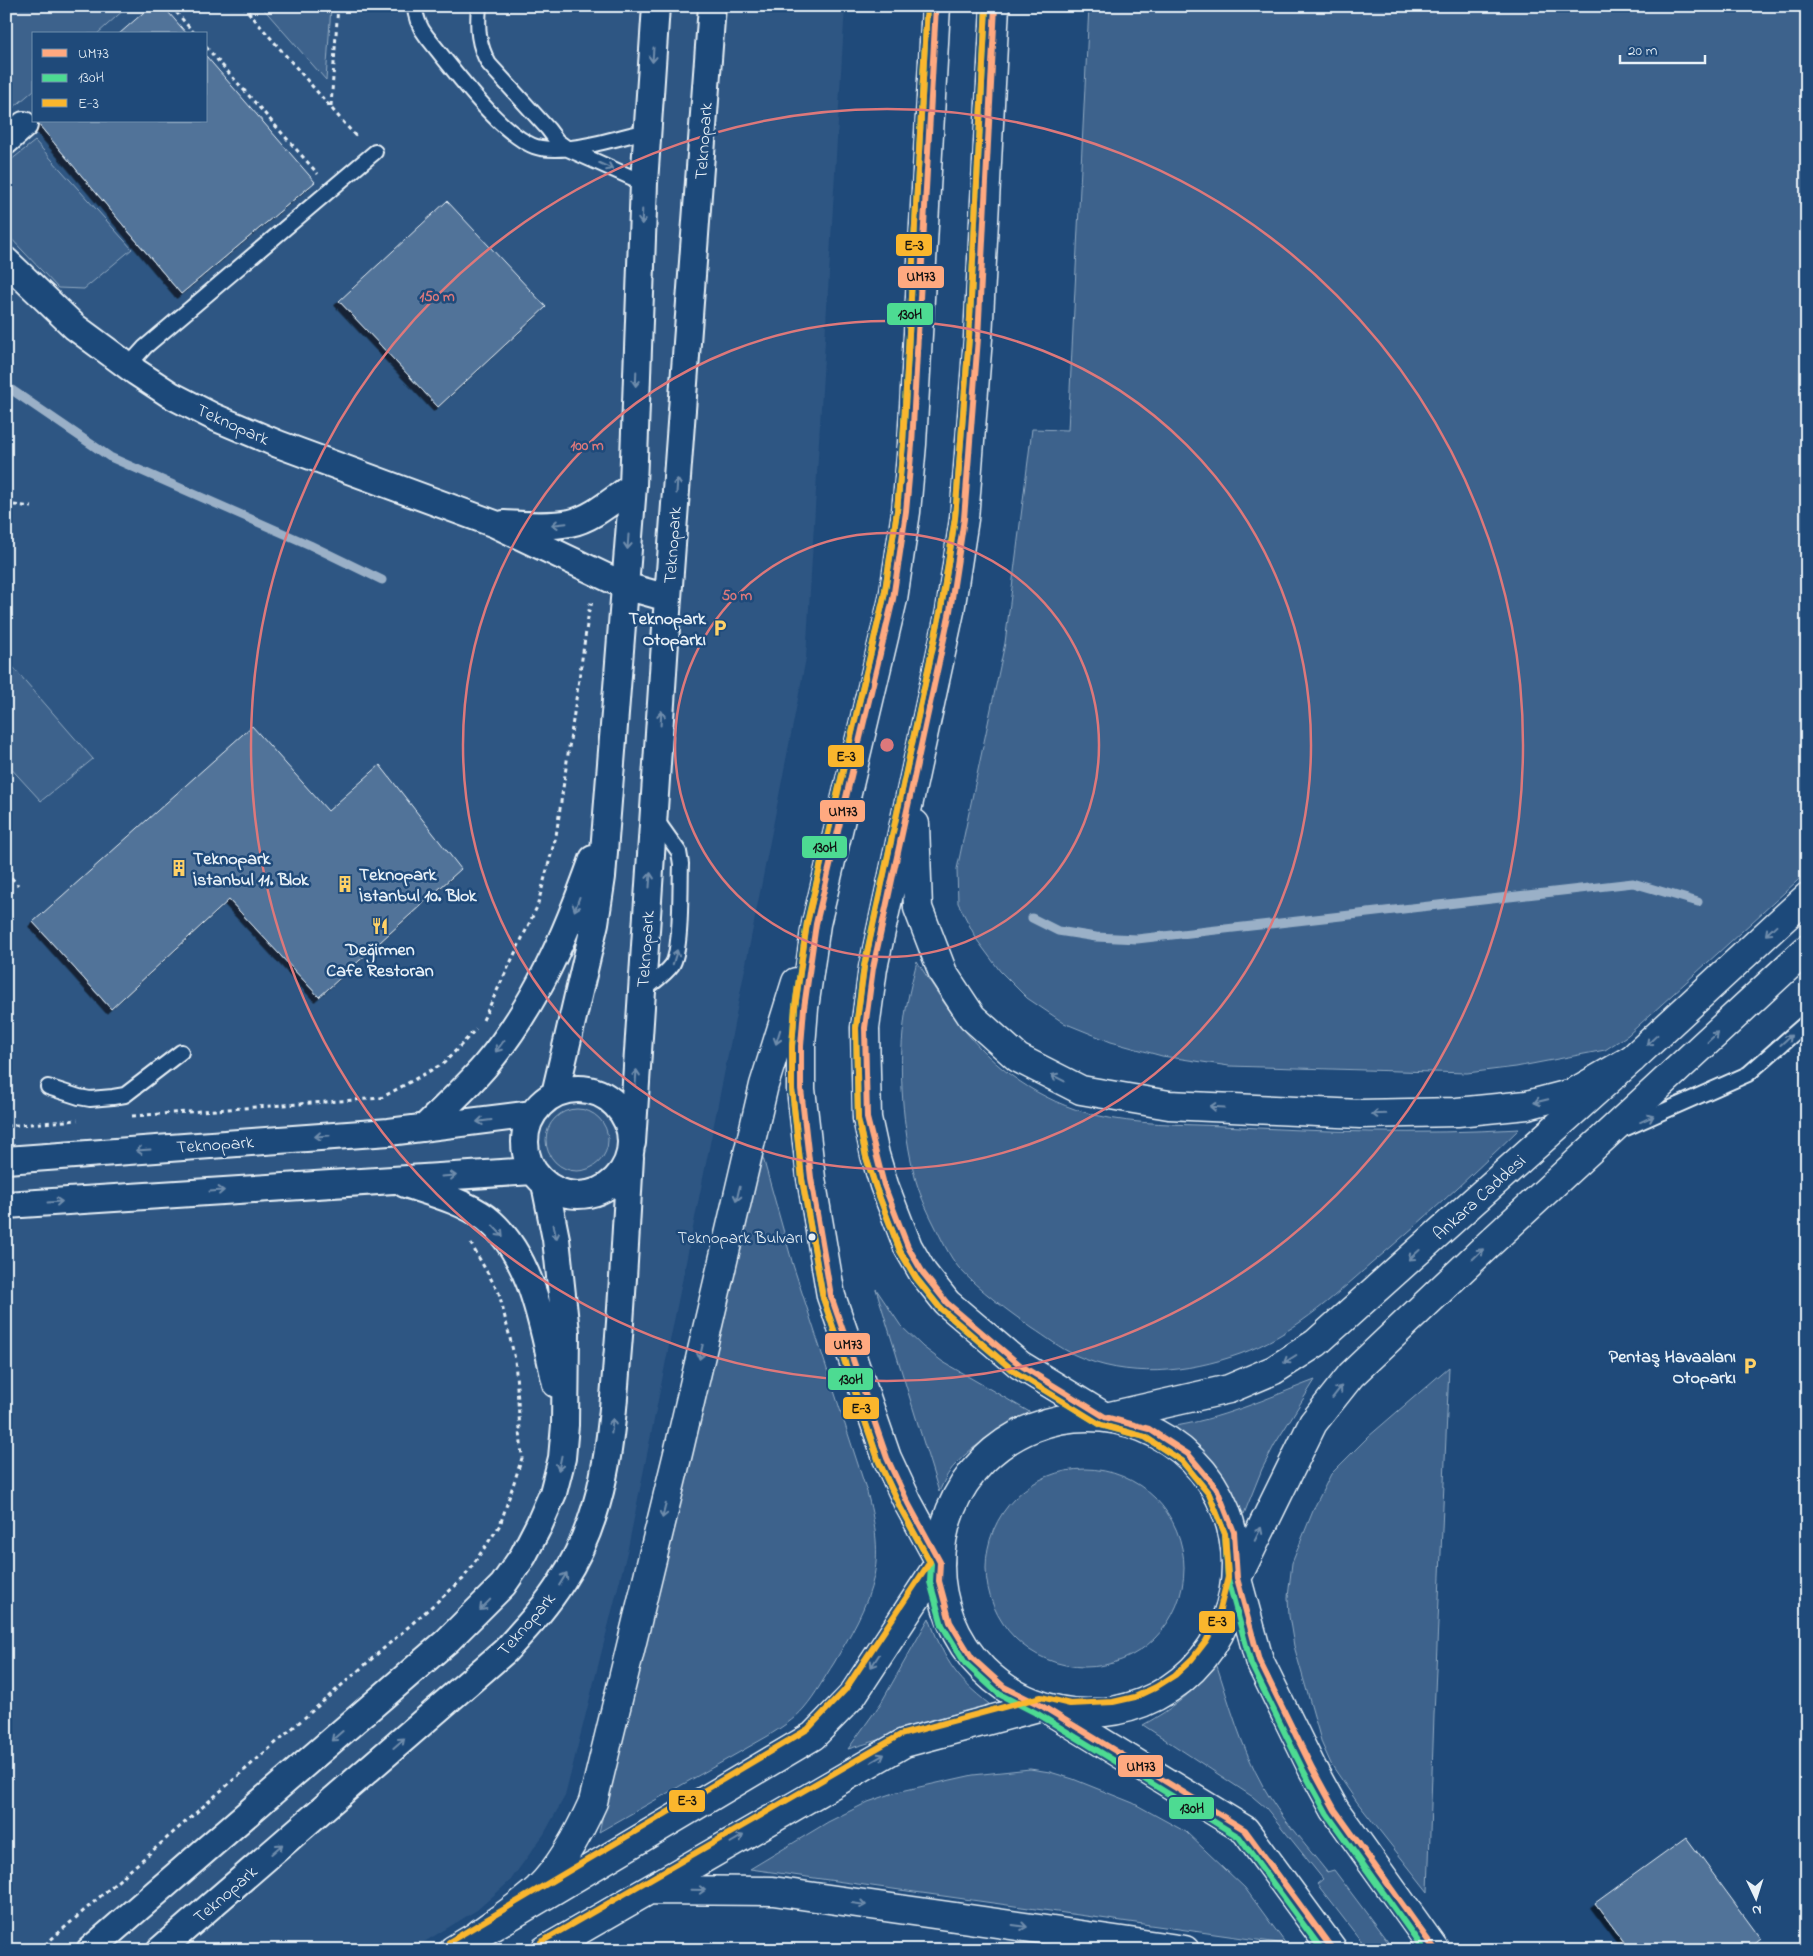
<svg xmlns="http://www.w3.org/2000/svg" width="1813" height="1956" font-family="'Indie Flower',sans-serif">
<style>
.built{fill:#2e5683;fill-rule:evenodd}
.green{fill:#3c628c;stroke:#92aac2}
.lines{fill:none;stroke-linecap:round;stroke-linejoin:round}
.stream{stroke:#9ab0c7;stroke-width:9}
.building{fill:#517399;stroke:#e8f1f8;filter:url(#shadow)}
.lane-casing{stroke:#e8f1f8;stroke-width:18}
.street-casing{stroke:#e8f1f8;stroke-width:30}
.primary-casing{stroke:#e8f1f8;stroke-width:31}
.highway-casing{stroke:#e8f1f8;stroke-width:31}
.path{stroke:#e8f1f8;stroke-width:3;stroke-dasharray:4 4;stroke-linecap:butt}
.lane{stroke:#1f4a7a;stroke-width:14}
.street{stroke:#1f4a7a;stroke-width:26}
.primary{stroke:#1f4a7a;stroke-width:28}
.highway{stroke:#1f4a7a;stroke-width:28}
.bus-1-casing{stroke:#1f4a7a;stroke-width:10}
.bus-2-casing{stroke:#1f4a7a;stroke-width:10}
.bus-3-casing{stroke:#1f4a7a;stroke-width:10}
.bus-1{stroke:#ffa980;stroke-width:6}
.bus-2{stroke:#4ddb92;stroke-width:6}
.bus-3{stroke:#fab62d;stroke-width:6}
.oneway{stroke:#6f8dac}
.ring{fill:none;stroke:#dd787b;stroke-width:2.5}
.bus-dot{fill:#e8f1f8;stroke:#1f4a7a;stroke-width:2}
.labels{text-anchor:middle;stroke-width:5;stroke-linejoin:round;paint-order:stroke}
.bus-label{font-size:17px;fill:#e8f1f8;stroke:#1f4a7a;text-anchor:end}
.street-label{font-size:18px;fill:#e8f1f8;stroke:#1f4a7a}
.poi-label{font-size:18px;font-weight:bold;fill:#e8f1f8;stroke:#1f4a7a;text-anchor:end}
.centre{fill:#dd787b;stroke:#1f4a7a;stroke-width:2.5}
.ring-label{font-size:15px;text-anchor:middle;font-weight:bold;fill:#dd787b;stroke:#1f4a7a;stroke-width:5;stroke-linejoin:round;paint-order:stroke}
.line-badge{stroke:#1f4a7a;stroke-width:2}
.pale-badge-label{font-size:14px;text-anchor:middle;font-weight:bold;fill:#111}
</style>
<defs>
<filter id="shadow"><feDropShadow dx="-4.5" dy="4.5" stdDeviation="0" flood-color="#0009"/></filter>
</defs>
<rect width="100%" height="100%" fill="#1f4a7a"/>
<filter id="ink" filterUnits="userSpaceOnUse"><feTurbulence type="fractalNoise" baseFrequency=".02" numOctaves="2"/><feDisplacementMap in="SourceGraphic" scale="10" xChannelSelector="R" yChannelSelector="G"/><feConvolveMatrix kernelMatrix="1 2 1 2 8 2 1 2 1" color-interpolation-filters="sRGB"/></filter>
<g filter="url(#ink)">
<path class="built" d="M 6,6 L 845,6 L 806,658 L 729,1050 L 628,1548 L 565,1796 L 544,1834 L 510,1881 L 477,1910 L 411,1950 L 6,1950 ZM 34,34 L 206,34 L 206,121 L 34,121 Z"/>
<path class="green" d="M 6,6 L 125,6 L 126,8 L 97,34 L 34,34 L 34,90 L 6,114 Z
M 261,6 L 331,6 L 326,80 Z
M 1089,6 L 1807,6 L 1807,872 L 1628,1035 L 1605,1050 L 1516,1067 L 1467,1073 L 1229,1066 L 1162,1056 L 1111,1042 L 1064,1023 L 1027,998 L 1000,971 L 977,940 L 958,903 L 957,869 L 1005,643 L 1032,429 L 1068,430 Z
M 35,141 L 132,249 L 84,289 L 58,288 L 6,233 L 6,164 Z
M 6,659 L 93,759 L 41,801 L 6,763 Z
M 917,961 C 947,1008 971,1048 1019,1081 C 1041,1096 1069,1109 1095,1115 C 1136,1125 1181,1124 1223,1126 C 1322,1132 1420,1135 1519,1129 C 1471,1176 1422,1221 1371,1264 C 1331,1299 1291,1336 1240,1354 C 1187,1373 1127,1379 1075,1355 C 1060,1348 1046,1337 1032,1328 C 1007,1310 980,1291 959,1268 C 949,1256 941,1238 934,1224 C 926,1208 918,1191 914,1173 C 903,1130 898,1068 904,1024 C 906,1003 912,981 917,961 Z
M546 1140a31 31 0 1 1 62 0a31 31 0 1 1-62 0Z
M 762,1154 L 793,1265 L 867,1492 C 874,1519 880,1548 874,1576 C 867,1608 850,1635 834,1663 C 824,1678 816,1694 804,1708 C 794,1720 780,1728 768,1736 L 599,1832 Z
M 876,1289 L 901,1326 L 923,1347 L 943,1362 L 1033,1414 L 1028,1418 C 1002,1429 974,1443 955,1465 C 948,1472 943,1483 939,1492 Z
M 1449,1367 L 1434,1715 L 1428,1892 L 1357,1802 L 1331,1764 L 1322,1744 L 1294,1646 L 1289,1616 L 1288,1597 L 1292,1563 L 1315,1506 L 1331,1474 L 1368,1437 Z
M 1315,1380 L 1275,1444 L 1262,1469 L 1244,1514 L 1207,1464 L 1169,1427 C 1220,1420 1267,1398 1315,1380 Z
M986 1568a99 99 0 1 1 198 0a99 99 0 1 1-198 0Z
M 929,1618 C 946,1664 957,1680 997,1710 L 892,1736 L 848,1749 L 881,1703 Z
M 1216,1663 C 1230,1705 1241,1747 1263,1786 C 1280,1817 1305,1844 1327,1872 L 1334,1870 L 1394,1950 L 1368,1950 L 1317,1884 L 1323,1879 L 1266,1808 L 1253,1797 L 1143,1725 C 1175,1707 1194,1692 1216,1663 Z
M 1030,1769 L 1050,1772 L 1073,1779 L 1133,1803 L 1186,1832 L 1245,1888 L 1286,1944 L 750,1869 L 828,1822 L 868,1802 L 897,1792 L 973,1775 Z"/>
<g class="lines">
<path class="stream" d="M 6,386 L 110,457 L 310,545 L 382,580
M 1032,918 L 1058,931 L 1096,937 L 1137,939 L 1633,883 L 1698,902"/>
</g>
<path class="building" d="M 151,6 L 163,6 L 187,34 L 119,34 Z
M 206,56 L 315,182 L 181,294 L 39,125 L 38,121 L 206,121 Z
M 447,201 L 546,307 L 438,407 L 339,301 Z
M 252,726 L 328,811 L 380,765 L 461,869 L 319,997 L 229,900 L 111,1009 L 33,922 Z
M 1686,1837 L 1761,1939 L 1747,1950 L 1630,1950 L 1595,1903 Z"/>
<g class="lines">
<g class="lane-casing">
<path id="lane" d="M 415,6 C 415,18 420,28 427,37 C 450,65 506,143 541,148 C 574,153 615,138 647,131
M 479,6 C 477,28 478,45 489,64 L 548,129 L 557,141 L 568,149 L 644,183
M 128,366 L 145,347 L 375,152
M 643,991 C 652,983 665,975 672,965 C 682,951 680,884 681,864 L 679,852 L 655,818
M 48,1087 L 79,1097 L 90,1099 L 113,1097 L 125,1095 L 181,1052
M 1626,1128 L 1748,1074 L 1807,1022"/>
</g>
<g class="street-casing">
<path id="street" d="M 6,141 L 24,125
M 6,261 L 75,327 L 136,372 L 171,395 L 214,417 L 278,444 L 495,524 L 625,586 L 668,598
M 504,524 C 526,525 548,527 570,523 C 592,519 614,499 633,486
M525 1142a53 53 0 1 1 106 0a53 53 0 1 1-106 0Z
M 555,1094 L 595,923 L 602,877 L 633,486 L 644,183 L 656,6
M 424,1128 C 444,1108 466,1088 485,1066 C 536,1006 567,932 593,859
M 632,1143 L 667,612 L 712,6
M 6,1160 L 389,1132 L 533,1114
M 405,1184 C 432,1193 463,1201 486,1218 C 533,1255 543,1329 556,1384
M 6,1205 L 533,1171
M 90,1950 L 447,1641 L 503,1585 L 523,1556 L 539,1525 L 553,1493 L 562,1458 L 565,1425 L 566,1332 L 556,1239 L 545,1184
M 160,1950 L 505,1651 C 525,1629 546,1607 562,1581 C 606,1514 611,1438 617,1360 C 623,1293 626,1225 630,1157"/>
</g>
<g class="primary-casing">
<path id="primary" d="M 1110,1416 L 1229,1389 L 1274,1370 L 1316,1343 L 1632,1059 L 1807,897
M940 1565a148 148 0 1 1 296 0a148 148 0 1 1-296 0Z
M 1238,1576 L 1313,1423 L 1351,1375 L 1489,1244 L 1807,949
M 1237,1579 L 1259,1660 L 1312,1768 L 1335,1810 L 1435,1950
M 1054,1713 L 1245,1830 L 1333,1950
M 651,1890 L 773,1891 L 1185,1950
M 453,1950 L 813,1736 L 852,1696 L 940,1562
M 545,1950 L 904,1743 L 1042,1706"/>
</g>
<g class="highway-casing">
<path id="highway" d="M 936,6 L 912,444 L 906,512 L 893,599 L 816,924 L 804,1008 L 801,1046 L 801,1089 L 811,1178 L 831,1296 L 887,1458 L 908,1503 L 940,1562
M 995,6 L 978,338 L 964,519 L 950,611 L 873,968 L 865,1028 L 867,1118 L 875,1155 L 884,1185 L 908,1247 L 923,1273 L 947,1303 L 1020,1365 L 1105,1417
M 915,824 L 918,908 L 943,973 L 972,1017 L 1018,1058 L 1081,1090 L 1169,1105 L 1360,1114 L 1457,1112 L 1527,1105 L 1573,1093 L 1632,1059
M 480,1933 C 499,1919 521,1905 538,1889 C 561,1866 580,1831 593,1802 L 679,1449 L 764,1085 L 796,982"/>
</g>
<path class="path" d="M 171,6 L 195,34
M 243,6 L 358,139
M 206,47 L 318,174
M 331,106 L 338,6
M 6,504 L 32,507
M 6,872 L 18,885
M 483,1020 L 537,907 L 556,836 L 590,604 L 595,605
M 132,1116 L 381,1098 L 444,1063 L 476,1029
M 6,1126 L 78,1120
M 39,1950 L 463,1579 L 500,1525 L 522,1458 L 515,1359 L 499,1293 L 471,1244"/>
<use href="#lane" class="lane"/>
<use href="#street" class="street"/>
<use href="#primary" class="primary"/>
<use href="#highway" class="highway"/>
<g class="bus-1-casing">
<path id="bus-1" d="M 936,6 L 912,444 L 906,512 L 893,599 L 816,924 L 804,1008 L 801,1046 L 801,1089 L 811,1178 L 831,1296 L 887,1458 L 908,1503 L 940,1562 L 939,1581 L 950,1622 L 972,1658 L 1004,1687 L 1042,1706 L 1245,1830 L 1333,1950
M 995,6 L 978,338 L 964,519 L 950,611 L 873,968 L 865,1028 L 867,1118 L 884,1185 L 908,1247 L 923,1273 L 947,1303 L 1020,1365 L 1105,1417 L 1149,1429 L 1188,1454 L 1217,1489 L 1234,1532 L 1237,1578 L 1259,1660 L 1312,1768 L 1335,1810 L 1435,1950"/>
</g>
<g class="bus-2-casing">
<path id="bus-2" d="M 927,6 L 903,443 L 897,511 L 884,597 L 807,922 L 795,1007 L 792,1046 L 792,1090 L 802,1179 L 823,1298 L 879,1462 L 900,1507 L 931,1564 L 930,1582 L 942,1625 L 965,1663 L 999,1694 L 1038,1714 L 1239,1837 L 1322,1950
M 986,6 L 969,337 L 955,518 L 941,609 L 864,966 L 856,1027 L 858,1119 L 866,1157 L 876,1188 L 900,1251 L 916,1278 L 941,1309 L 1015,1372 L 1101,1425 L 1145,1437 L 1182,1461 L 1209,1494 L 1225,1534 L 1228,1579 L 1251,1664 L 1304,1772 L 1327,1814 L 1424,1950"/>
</g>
<g class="bus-3-casing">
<path id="bus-3" d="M 449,1942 L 808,1729 L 845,1690 L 930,1562 L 900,1507 L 879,1462 L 823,1298 L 802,1179 L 792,1089 L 792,1046 L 795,1007 L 807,923 L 884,597 L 897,511 L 903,443 L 927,6
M 541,1942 L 900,1735 L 1041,1697 L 1070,1704 L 1113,1702 L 1135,1697 L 1156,1687 L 1175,1675 L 1192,1659 L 1206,1641 L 1217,1621 L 1228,1577 L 1225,1534 L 1209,1494 L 1182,1461 L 1145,1437 L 1101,1425 L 1015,1372 L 940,1308 L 916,1278 L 900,1251 L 876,1188 L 866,1157 L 858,1119 L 856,1028 L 864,967 L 941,609 L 955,518 L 969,337 L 986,6"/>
</g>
<use href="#bus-1" class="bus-1"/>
<use href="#bus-2" class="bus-2"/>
<use href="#bus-3" class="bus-3"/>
</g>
<defs><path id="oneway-shaft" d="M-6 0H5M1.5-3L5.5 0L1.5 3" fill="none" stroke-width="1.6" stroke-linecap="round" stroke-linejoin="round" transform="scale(1.25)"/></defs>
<g class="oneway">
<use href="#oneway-shaft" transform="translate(653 55) rotate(94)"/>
<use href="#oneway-shaft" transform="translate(606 166) rotate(24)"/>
<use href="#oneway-shaft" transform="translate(642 217) rotate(92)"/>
<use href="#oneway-shaft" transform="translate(636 379) rotate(92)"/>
<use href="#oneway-shaft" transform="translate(677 486) rotate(-86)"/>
<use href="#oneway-shaft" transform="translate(559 524) rotate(174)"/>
<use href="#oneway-shaft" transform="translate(628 542) rotate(94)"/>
<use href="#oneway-shaft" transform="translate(661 718) rotate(-87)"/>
<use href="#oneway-shaft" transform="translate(650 880) rotate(-86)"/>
<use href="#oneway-shaft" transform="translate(577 904) rotate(110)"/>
<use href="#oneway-shaft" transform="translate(1771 930) rotate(137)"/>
<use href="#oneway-shaft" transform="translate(675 957) rotate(-73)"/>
<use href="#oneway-shaft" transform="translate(778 1037) rotate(107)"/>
<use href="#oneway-shaft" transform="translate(1713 1037) rotate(-43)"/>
<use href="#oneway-shaft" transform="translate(1652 1040) rotate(137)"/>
<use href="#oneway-shaft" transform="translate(1786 1040) rotate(-42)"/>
<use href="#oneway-shaft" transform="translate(500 1046) rotate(127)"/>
<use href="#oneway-shaft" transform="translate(636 1077) rotate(-86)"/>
<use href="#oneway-shaft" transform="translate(1058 1078) rotate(-153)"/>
<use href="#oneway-shaft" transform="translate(1541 1101) rotate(166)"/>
<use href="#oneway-shaft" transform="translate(1217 1107) rotate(-177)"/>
<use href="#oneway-shaft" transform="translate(1379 1114) rotate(178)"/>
<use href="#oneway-shaft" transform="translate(1647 1119) rotate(-24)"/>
<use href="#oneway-shaft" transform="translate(484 1121) rotate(173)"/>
<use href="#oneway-shaft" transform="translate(322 1136) rotate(176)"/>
<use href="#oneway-shaft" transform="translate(143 1150) rotate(176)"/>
<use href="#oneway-shaft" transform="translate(449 1176) rotate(-4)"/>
<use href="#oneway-shaft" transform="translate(217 1191) rotate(-4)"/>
<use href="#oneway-shaft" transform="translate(738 1194) rotate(103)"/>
<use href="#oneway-shaft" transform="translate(55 1202) rotate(-4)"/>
<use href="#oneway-shaft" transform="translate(498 1231) rotate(47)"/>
<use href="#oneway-shaft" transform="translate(555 1232) rotate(79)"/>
<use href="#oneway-shaft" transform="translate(1478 1254) rotate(-44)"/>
<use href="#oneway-shaft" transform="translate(1414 1255) rotate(138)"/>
<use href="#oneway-shaft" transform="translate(701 1352) rotate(103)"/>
<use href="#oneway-shaft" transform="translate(1290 1359) rotate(148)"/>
<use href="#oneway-shaft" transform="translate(1337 1392) rotate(-52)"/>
<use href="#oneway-shaft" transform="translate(612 1426) rotate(-85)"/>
<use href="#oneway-shaft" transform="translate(560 1463) rotate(102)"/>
<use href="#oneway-shaft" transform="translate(664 1511) rotate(104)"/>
<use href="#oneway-shaft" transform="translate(1258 1534) rotate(-64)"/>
<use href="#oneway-shaft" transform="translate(563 1579) rotate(-59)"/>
<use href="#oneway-shaft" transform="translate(485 1605) rotate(134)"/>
<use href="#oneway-shaft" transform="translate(875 1661) rotate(123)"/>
<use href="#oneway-shaft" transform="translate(337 1736) rotate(139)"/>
<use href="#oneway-shaft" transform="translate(399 1743) rotate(-41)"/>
<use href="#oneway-shaft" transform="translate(878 1758) rotate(-30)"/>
<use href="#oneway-shaft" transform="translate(737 1839) rotate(-30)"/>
<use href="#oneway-shaft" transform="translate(277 1849) rotate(-41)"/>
<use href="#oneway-shaft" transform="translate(698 1890) rotate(1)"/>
<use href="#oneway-shaft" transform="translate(859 1904) rotate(8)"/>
<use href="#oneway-shaft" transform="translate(1020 1926) rotate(8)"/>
</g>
</g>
<g class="ring">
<circle cx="887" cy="745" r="212"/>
<circle cx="887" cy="745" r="424"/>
<circle cx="887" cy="745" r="636"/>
</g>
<defs>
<g id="parking-bare" transform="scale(1.35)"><path d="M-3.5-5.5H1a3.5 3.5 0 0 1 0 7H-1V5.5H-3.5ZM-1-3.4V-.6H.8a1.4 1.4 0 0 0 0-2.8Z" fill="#ffd166" stroke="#1f4a7a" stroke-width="2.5" paint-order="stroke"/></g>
<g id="building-bare" transform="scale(1.35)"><path d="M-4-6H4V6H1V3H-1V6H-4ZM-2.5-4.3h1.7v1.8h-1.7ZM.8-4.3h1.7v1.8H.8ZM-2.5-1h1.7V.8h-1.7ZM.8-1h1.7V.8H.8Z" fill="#ffd166" stroke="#1f4a7a" stroke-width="2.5" paint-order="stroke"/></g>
<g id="restaurant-bare" transform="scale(1.35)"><path d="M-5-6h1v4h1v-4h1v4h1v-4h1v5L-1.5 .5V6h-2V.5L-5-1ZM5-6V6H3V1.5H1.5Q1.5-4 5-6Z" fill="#ffd166" stroke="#1f4a7a" stroke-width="2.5" paint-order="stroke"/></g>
</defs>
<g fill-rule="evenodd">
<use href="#parking-bare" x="720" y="628"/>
<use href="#building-bare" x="179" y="868"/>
<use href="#building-bare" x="345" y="884"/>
<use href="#restaurant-bare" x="380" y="926"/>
<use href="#parking-bare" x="1750" y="1366"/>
</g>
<circle class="bus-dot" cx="812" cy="1237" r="4.5"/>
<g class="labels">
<g class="bus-label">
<text x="803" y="1243">Teknopark Bulvarı</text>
</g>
<g class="street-label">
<text transform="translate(703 141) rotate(-86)" y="6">Teknopark</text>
<text transform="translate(233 424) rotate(24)" y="6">Teknopark</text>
<text transform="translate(672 545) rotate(-86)" y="6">Teknopark</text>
<text transform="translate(645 949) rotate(-86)" y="6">Teknopark</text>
<text transform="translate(215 1144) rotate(-4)" y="6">Teknopark</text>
<text transform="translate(1479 1197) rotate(-42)" y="6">Ankara Caddesi</text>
<text transform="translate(526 1624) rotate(-49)" y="6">Teknopark</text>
<text transform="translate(225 1894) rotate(-41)" y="6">Teknopark</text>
</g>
<g class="poi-label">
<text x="706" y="624">Teknopark<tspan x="706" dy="21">Otoparkı</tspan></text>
<text x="193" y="864" text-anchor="start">Teknopark<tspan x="193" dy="21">İstanbul 11. Blok</tspan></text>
<text x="359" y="880" text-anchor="start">Teknopark<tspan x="359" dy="21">İstanbul 10. Blok</tspan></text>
<text x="380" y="955" text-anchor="middle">Değirmen<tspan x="380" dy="21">Cafe Restoran</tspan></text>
<text x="1736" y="1362">Pentaş Havaalanı<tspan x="1736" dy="21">Otoparkı</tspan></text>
</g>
</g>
<circle cx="887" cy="745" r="8" class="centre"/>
<g class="ring-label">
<text x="437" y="301">150 m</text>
<text x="587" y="450">100 m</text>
<text x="737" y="600">50 m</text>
</g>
<g class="line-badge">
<rect x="895" y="233" width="38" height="24" rx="5" fill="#fab62d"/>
<rect x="897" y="265" width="48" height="24" rx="5" fill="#ffa980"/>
<rect x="886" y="302" width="48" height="24" rx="5" fill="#4ddb92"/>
<rect x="827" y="744" width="38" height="24" rx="5" fill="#fab62d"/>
<rect x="819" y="799" width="47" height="24" rx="5" fill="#ffa980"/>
<rect x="801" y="835" width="47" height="24" rx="5" fill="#4ddb92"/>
<rect x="824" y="1332" width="47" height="24" rx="5" fill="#ffa980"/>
<rect x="827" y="1367" width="47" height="24" rx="5" fill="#4ddb92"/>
<rect x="842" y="1396" width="38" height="24" rx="5" fill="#fab62d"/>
<rect x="1198" y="1610" width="38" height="24" rx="5" fill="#fab62d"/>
<rect x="1117" y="1754" width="47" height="24" rx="5" fill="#ffa980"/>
<rect x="668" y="1789" width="38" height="24" rx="5" fill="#fab62d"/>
<rect x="1168" y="1796" width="47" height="24" rx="5" fill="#4ddb92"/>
</g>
<g class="pale-badge-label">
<text x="914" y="250">E-3</text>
<text x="921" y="281">UM73</text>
<text x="910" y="319">130H</text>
<text x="846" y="761">E-3</text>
<text x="843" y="816">UM73</text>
<text x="825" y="852">130H</text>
<text x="848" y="1349">UM73</text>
<text x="851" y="1384">130H</text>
<text x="861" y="1413">E-3</text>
<text x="1217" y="1626">E-3</text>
<text x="1141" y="1771">UM73</text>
<text x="687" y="1805">E-3</text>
<text x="1192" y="1813">130H</text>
</g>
<rect width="1813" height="1956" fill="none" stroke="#1f4a7a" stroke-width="25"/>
<rect x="12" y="12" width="1788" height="1931" fill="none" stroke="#e8f1f8" stroke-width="2" filter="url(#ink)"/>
<rect x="32" y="32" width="175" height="90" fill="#1f4a7a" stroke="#6f8dac"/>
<rect x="42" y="49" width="25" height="8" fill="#ffa980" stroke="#6f8dac"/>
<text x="78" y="58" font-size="15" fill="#e8f1f8">UM73</text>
<rect x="42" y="74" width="25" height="8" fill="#4ddb92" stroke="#6f8dac"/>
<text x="78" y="82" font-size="15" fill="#e8f1f8">130H</text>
<rect x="42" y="99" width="25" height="8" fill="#fab62d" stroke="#6f8dac"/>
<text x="78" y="108" font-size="15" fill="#e8f1f8">E-3</text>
<g transform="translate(1756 1898) rotate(176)" stroke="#1f4a7a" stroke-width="4" paint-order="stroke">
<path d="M0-4L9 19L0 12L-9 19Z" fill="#e8f1f8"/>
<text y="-8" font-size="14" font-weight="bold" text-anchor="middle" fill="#e8f1f8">N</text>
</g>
<path d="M1620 55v8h85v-8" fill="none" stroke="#e8f1f8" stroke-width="2.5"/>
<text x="1628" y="55" font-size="15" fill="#e8f1f8" stroke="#1f4a7a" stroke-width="4" paint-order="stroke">20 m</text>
</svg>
